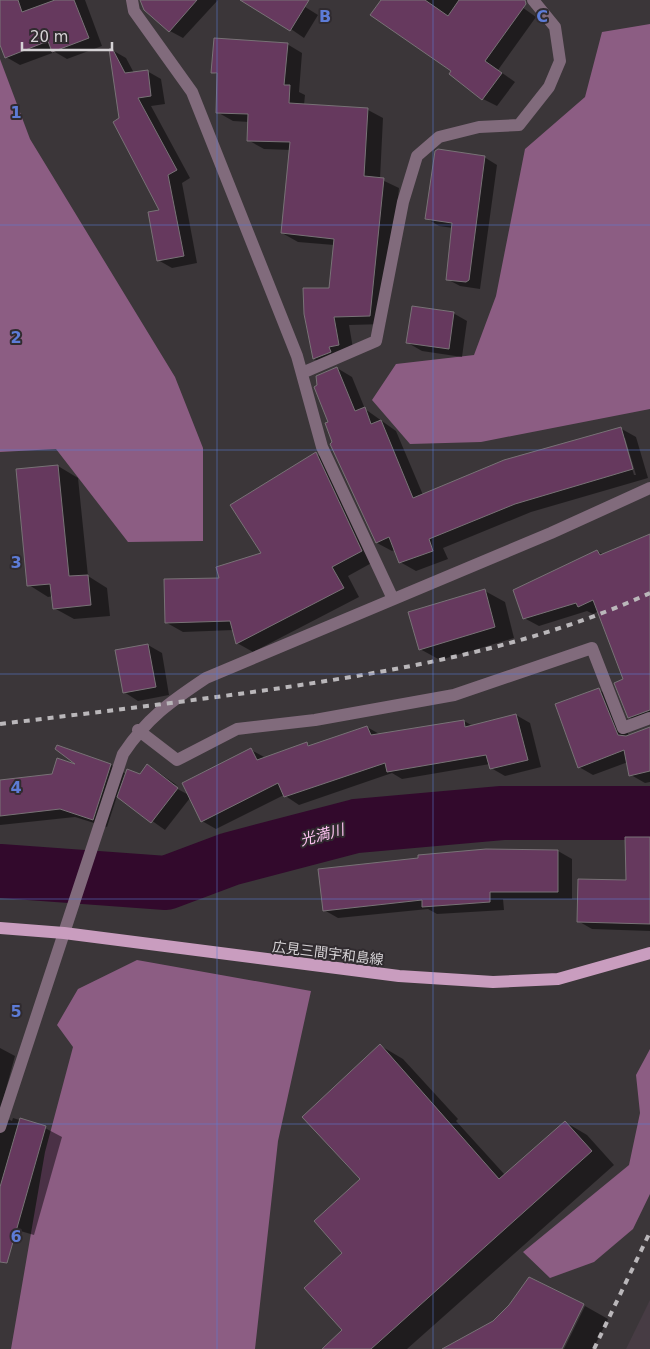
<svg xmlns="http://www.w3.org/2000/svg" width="650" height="1349" font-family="'DejaVu Sans','Noto Sans JP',sans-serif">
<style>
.built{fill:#473c44}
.forest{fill:#8c5d83}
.shadow{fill:#0007;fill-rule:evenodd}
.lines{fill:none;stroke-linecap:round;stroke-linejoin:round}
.river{stroke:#32092c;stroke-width:54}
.building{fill:#66395e;stroke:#787276}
.minor{stroke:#816b7c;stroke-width:12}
.major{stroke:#c99dbf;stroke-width:12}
.rail{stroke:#bab7ba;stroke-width:4;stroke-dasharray:6 6;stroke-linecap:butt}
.grid{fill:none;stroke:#5d7cd7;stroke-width:1;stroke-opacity:0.55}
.labels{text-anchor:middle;stroke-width:4;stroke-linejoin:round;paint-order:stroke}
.street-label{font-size:14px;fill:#d5d2d5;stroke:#302b2f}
.water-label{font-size:15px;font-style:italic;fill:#fcc2f0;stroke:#302b2f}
.grid-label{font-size:16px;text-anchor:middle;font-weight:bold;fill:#5d7cd7;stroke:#302b2f;stroke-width:4;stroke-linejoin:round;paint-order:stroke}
</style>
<rect width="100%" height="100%" fill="#3b3639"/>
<path class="built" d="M 650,1300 L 650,1349 L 626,1349 Z"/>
<path class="forest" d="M 650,24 L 650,409 L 481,442 L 410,444 L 372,400 L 396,364 L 474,355 L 496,296 L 525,149 L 585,97 L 602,32 Z
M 0,59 L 30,139 L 175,377 L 203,448 L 203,541 L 128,542 L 56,449 L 0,452 Z
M 137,960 L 311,991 L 278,1141 L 255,1349 L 11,1349 L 45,1152 L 73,1047 L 57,1025 L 78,989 Z
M 650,1049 L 650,1194 L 633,1229 L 594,1262 L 550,1278 L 523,1252 L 629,1165 L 640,1113 L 636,1075 Z"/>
<path class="shadow" d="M 0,0 L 85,0 L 102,46 L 67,59 L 55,52 L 20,65 L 6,57 L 0,41 Z
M 151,0 L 218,0 L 183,38 L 170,31 L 144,8 Z
M 249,0 L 294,0 L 318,15 L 304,38 Z
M 383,0 L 512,0 L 536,17 L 498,70 L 515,82 L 497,106 L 483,99 L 453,71 Z
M 287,44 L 302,53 L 299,92 L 305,95 L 304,105 L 368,110 L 383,118 L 380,179 L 399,188 L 385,324 L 349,325 L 354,354 L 329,367 L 314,359 L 305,314 L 330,289 L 334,245 L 298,242 L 282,233 L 291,150 L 264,149 L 248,140 L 249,122 L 233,121 L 217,112 L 218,75 L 213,72 Z
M 112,50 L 126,58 L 134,73 L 147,71 L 161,79 L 165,104 L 151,106 L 190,178 L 182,183 L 197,263 L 172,268 L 158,260 L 161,211 L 120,119 Z
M 484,157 L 497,165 L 480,289 L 460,286 L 447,279 L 453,228 L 439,226 L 426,218 Z
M 453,313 L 467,321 L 462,357 L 422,351 L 408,343 Z
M 337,368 L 352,377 L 365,409 L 396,431 L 423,495 L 620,428 L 636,437 L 648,478 L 531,512 L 443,548 L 448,559 L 416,571 L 400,562 L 395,550 L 392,551 L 377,543 L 334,443 L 330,423 ZM 623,438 L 625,438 L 636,475 L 634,475 Z
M 316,454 L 332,463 L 377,560 L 348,576 L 359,597 L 253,652 L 237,643 L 234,630 L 183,632 L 167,623 L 221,579 L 263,554 Z
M 58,466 L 78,478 L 88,576 L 107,588 L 110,616 L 74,619 L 54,608 L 53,596 L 48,597 L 29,585 Z
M 650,535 L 650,722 L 643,725 L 629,717 L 625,680 L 599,611 L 593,614 L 587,611 L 539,626 L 524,618 L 597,551 L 604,555 Z
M 485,591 L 505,602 L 514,638 L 440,660 L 420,649 Z
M 148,645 L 162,653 L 169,695 L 138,701 L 124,692 Z
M 599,690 L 613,698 L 629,736 L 650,728 L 650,782 L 645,783 L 631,775 L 628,762 L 593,775 L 579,767 Z
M 516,715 L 530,723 L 541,767 L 505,776 L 491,768 L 490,764 L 402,779 L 392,773 L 299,805 L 284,795 L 216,829 L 202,821 L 190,798 L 165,830 L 117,796 L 107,827 L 75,817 L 0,825 L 0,781 L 53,775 L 80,767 L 57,747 L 111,765 L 126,774 L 140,775 L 148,765 L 178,786 L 173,784 L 172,786 L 187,794 L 251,750 L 266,758 L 307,744 L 311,746 L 367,727 L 381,735 L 464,721 L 473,726 Z
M 650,838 L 650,931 L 592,929 L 578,921 L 627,881 Z
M 558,851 L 572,859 L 572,899 L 503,899 L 504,910 L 437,914 L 428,909 L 338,918 L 324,910 Z
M 381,1046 L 403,1059 L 458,1119 L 456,1121 L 505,1175 L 565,1122 L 587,1135 L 614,1165 L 407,1349 L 324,1349 L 343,1330 L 344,1253 L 362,1179 Z
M 0,1048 L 15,1056 L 0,1111 Z
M 0,1115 L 12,1121 L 13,1118 L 45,1128 L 62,1137 L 34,1235 L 0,1225 Z
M 585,1306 L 608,1319 L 593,1349 L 564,1349 Z"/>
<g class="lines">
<path class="river" d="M 0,871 L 166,883 L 230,859 L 356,826 L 502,813 L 650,813"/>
</g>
<path class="building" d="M 0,0 L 18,0 L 22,12 L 55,0 L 74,0 L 89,38 L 52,52 L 48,41 L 5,58 L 0,45 Z
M 140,0 L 197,0 L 169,32 L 144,10 Z
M 240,0 L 309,0 L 290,31 Z
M 381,0 L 425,0 L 448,16 L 459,0 L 525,0 L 526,4 L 485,61 L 502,73 L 482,100 L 449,74 L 451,71 L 370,15 Z
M 214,38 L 288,43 L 284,85 L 290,85 L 289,103 L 368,108 L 364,176 L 384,178 L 370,316 L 334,317 L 339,345 L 329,347 L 331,352 L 313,359 L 304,314 L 303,288 L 329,288 L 334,239 L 281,233 L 290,142 L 247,141 L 248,114 L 216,113 L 217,73 L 211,73 Z
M 112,48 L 125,73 L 148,70 L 151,96 L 138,98 L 177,170 L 168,175 L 184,256 L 157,261 L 148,212 L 159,210 L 113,122 L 119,118 L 109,49 Z
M 438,149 L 485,156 L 469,280 L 466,282 L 446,280 L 452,223 L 425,219 L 435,151 Z
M 412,306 L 454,312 L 449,349 L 406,343 Z
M 337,367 L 355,411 L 365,407 L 371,424 L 381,420 L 413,498 L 504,460 L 621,427 L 633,469 L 515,504 L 429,539 L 433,551 L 399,563 L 389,537 L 376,543 L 330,444 L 332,442 L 325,423 L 328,422 L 314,387 L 317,385 L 316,376 Z
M 316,452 L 362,551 L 332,567 L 344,588 L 236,644 L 230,621 L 165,623 L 164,579 L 219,578 L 216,567 L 261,553 L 230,505 Z
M 58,465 L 69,576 L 88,575 L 91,605 L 53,609 L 50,584 L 27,586 L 16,469 Z
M 650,534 L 650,710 L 628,718 L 614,683 L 623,679 L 593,600 L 578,607 L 576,603 L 523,619 L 513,590 L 597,550 L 600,555 Z
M 485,589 L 495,627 L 419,650 L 408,612 Z
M 148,644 L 156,687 L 123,693 L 115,650 Z
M 599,688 L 618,735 L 626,736 L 650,727 L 650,771 L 629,776 L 624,750 L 578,768 L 555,704 Z
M 516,714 L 528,760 L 490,769 L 486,755 L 387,772 L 385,763 L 284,797 L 278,783 L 201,822 L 182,783 L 251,748 L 257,760 L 307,742 L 308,746 L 367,726 L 371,735 L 464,720 L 465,727 Z
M 57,745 L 111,764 L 93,820 L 60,809 L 0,816 L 0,780 L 52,774 L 57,758 L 75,764 L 55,749 Z
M 147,764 L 178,788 L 151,823 L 117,797 L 127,769 L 140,774 Z
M 625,837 L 650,837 L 650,924 L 577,922 L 578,879 L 626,880 Z
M 486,849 L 558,850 L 558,892 L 490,892 L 490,902 L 422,907 L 422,900 L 323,911 L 318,869 L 418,858 L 418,855 Z
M 380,1044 L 499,1179 L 565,1121 L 592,1151 L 371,1349 L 322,1349 L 342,1330 L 304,1288 L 342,1253 L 314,1221 L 360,1179 L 302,1117 Z
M 20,1118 L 46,1126 L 7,1263 L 0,1262 L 0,1187 Z
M 529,1277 L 584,1304 L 562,1349 L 442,1349 L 493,1321 L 509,1305 Z"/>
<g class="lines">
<path class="minor" d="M 132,0 L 134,11 L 192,92 L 297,356 L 322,447 L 393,599
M 302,373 L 376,341 L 403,202 L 417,156 L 439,137 L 479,127 L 519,125 L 549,87 L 560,61 L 555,27 L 533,0
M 138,730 L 177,760 L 237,729 L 315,720 L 454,695 L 592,648 L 623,728 L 650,718
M 0,1127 L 123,754 C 147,718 170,702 206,678 L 551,533 L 650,488"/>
<path class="major" d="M 0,928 L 64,933 L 399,976 L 493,982 L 558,979 L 650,953"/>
<path class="rail" d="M 0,724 C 91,713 183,702 274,689 C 402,670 532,647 650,593
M 594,1349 L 650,1232"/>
</g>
<path class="grid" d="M 217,0 L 217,1349M 433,0 L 433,1349M 0,225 L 650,225M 0,450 L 650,450M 0,674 L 650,674M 0,899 L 650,899M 0,1124 L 650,1124"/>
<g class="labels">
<g class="street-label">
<text transform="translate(328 953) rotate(7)" y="5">広見三間宇和島線</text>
</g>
<g class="water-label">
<text transform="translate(322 835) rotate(-15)" y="5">光満川</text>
</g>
</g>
<g class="grid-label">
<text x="325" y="22">B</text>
<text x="542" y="22">C</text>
<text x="16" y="118">1</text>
<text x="16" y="343">2</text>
<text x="16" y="568">3</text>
<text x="16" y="793">4</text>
<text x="16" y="1017">5</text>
<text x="16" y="1242">6</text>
</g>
<path d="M22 42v8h90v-8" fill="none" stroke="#d5d2d5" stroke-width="2.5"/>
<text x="30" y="42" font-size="15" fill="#d5d2d5" stroke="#302b2f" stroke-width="4" paint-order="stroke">20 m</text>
</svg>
